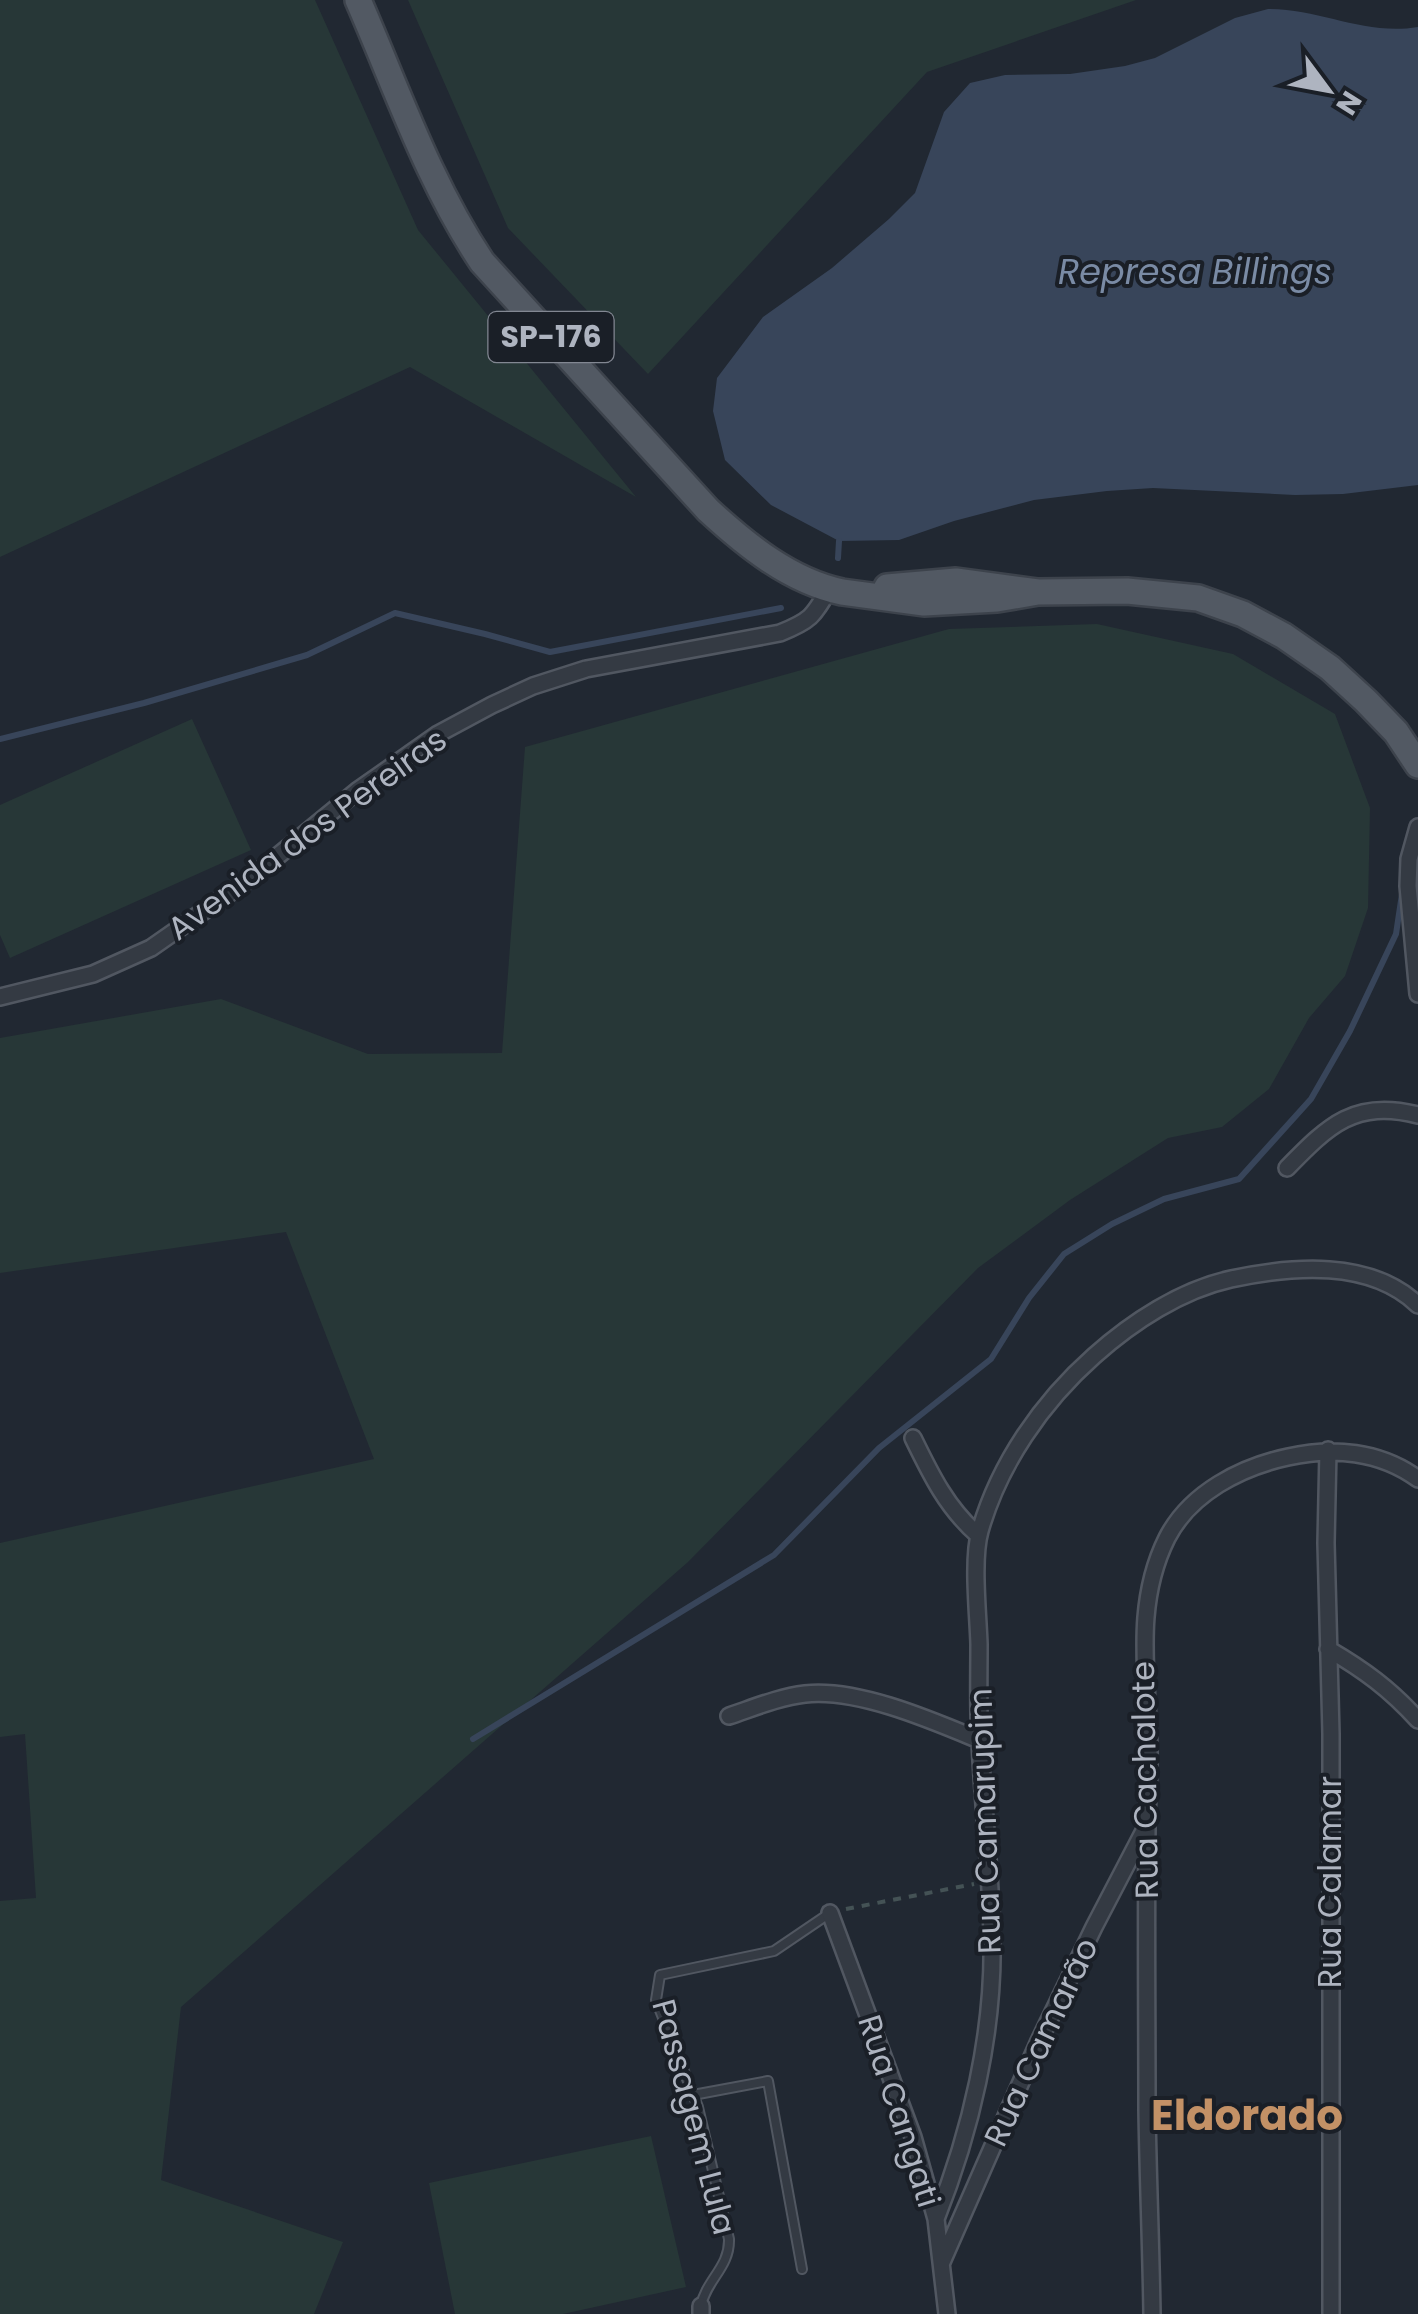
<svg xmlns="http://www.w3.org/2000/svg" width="1418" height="2314" font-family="Poppins,sans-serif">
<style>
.green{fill:#273737}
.water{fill:#38455a}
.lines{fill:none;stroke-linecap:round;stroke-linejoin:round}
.stream{stroke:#38455a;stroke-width:6}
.lane-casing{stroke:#515761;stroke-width:12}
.street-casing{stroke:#515761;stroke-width:20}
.primary-casing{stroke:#3d434c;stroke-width:30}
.path{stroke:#445255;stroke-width:4;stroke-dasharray:8 8;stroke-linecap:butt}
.lane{stroke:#343a43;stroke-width:8}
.street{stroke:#343a43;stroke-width:15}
.primary{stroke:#525963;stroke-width:25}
.labels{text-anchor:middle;stroke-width:8;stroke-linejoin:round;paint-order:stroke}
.shield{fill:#1a1f27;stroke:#828792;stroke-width:2.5}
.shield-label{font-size:30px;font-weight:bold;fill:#aeb4c0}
.street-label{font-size:32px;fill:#aeb4c0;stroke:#1a1f27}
.water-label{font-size:35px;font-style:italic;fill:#7a8ba5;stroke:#1a1f27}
.district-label{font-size:42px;font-weight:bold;fill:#c39166;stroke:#1a1f27}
</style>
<rect width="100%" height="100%" fill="#212832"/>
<path class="green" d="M 0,0 L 315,0 L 418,230 L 636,497 L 410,367 L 0,557 Z
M 408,0 L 1136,0 L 927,72 L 648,374 L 508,228 Z
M 1097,624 L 1233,654 L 1335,714 L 1370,808 L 1368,908 L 1345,976 L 1309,1018 L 1269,1089 L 1222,1127 L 1168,1138 L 1070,1200 L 978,1268 L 688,1562 L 181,2007 L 161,2180 L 343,2242 L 314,2314 L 0,2314 L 0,1901 L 36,1898 L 25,1734 L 0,1737 L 0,1543 L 374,1459 L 286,1232 L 0,1273 L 0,1038 L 221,999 L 368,1054 L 502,1053 L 525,747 L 949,629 Z
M 192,719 L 251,850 L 10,958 L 0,935 L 0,805 Z
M 651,2136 L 686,2287 L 563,2314 L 455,2314 L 429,2183 Z"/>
<path class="water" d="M 1268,9 C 1321,9 1365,36 1418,27 L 1418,485 L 1343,494 L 1295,495 L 1153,488 L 1107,491 L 1034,500 L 954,521 L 899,540 L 839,541 L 771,505 L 725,460 L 713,411 L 717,378 L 763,317 L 832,268 L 889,219 L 915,193 L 944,112 L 970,83 L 1005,75 L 1070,74 L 1125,66 L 1155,58 L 1235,18 Z"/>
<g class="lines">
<path class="stream" d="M 838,558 L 839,541
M 0,739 L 144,703 L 307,655 L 395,613 L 485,634 L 550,652 L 781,608
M 473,1739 L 774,1555 L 879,1448 L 991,1359 L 1029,1298 L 1064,1254 L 1112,1224 L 1164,1199 L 1239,1179 L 1311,1099 L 1350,1031 L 1396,934 L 1402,894"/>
<g class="lane-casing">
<path id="lane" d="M 693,2095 L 768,2081 L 802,2269
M 701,2306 C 706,2280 730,2267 729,2239 L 698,2107 L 656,2000 L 660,1975 L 774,1951 L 830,1913"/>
</g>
<g class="street-casing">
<path id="street" d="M 1418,827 L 1409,859 L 1408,886 L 1418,994
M 0,997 L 93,974 L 151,948 L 251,878 L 357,791 L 438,734 L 492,705 L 533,686 L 586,669 L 780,633 C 810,621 813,617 829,589
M 1287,1168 C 1329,1125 1355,1099 1418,1115
M 913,1438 C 931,1475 947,1508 978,1535
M 1328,1450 L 1326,1543 L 1331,1734 L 1331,2314
M 1328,1649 C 1364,1670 1390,1689 1418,1720
M 729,1716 C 753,1708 779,1697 805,1694 C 857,1688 931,1720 979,1740
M 830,1913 L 913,2137 L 936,2219 L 947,2314
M 936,2219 C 971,2131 994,2033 992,1939 C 991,1873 983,1808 980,1742 C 978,1710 979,1677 979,1644 C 978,1613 972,1559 980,1531 C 999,1464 1042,1402 1094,1356 C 1132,1322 1181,1290 1231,1279 C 1292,1266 1370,1259 1418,1305
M 942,2262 L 1039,2041 L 1094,1927 L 1144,1831
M 701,2306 L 701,2314
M 1152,2314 C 1151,2246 1148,2178 1147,2110 C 1147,2016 1146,1923 1147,1830 C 1147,1807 1149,1784 1149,1762 C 1150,1685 1131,1610 1167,1538 C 1190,1493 1241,1467 1288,1457 C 1333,1447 1380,1451 1418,1479"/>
</g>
<g class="primary-casing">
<path id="primary" d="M 358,0 C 397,89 428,181 482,262 L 708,510 C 746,545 790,581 842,592 L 924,603 L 997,599 L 1038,592
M 887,587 L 956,581 L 1038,592 L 1127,591 L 1198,598 L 1243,614 L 1284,636 L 1330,668 L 1366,701 L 1396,732 L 1418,765"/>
</g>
<path class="path" d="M 846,1909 L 974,1884"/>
<use href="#lane" class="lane"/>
<use href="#street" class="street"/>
<use href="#primary" class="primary"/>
</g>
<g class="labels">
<rect class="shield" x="488.5" y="312" width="125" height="50" rx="8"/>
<g class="shield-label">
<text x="551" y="347">SP-176</text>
</g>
<g class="street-label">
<text transform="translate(307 834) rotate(-36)" y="11">Avenida dos Pereiras</text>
<text transform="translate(1145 1780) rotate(-91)" y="11">Rua Cachalote</text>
<text transform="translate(985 1821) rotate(-92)" y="11">Rua Camarupim</text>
<text transform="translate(1330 1882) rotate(-90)" y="11">Rua Calamar</text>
<text transform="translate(1041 2042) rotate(-65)" y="11">Rua Camarão</text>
<text transform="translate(899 2111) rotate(72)" y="11">Rua Cangati</text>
<text transform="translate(694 2117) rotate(75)" y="11">Passagem Lula</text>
</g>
<g class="water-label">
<text x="1195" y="284">Represa Billings</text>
</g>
<g class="district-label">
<text x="1247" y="2130">Eldorado</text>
</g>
</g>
<g transform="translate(1328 90) rotate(122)" stroke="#1a1f27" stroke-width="8" paint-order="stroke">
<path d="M0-8L18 38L0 25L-18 38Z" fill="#aeb4c0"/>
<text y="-15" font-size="28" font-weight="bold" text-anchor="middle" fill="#aeb4c0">N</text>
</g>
</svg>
